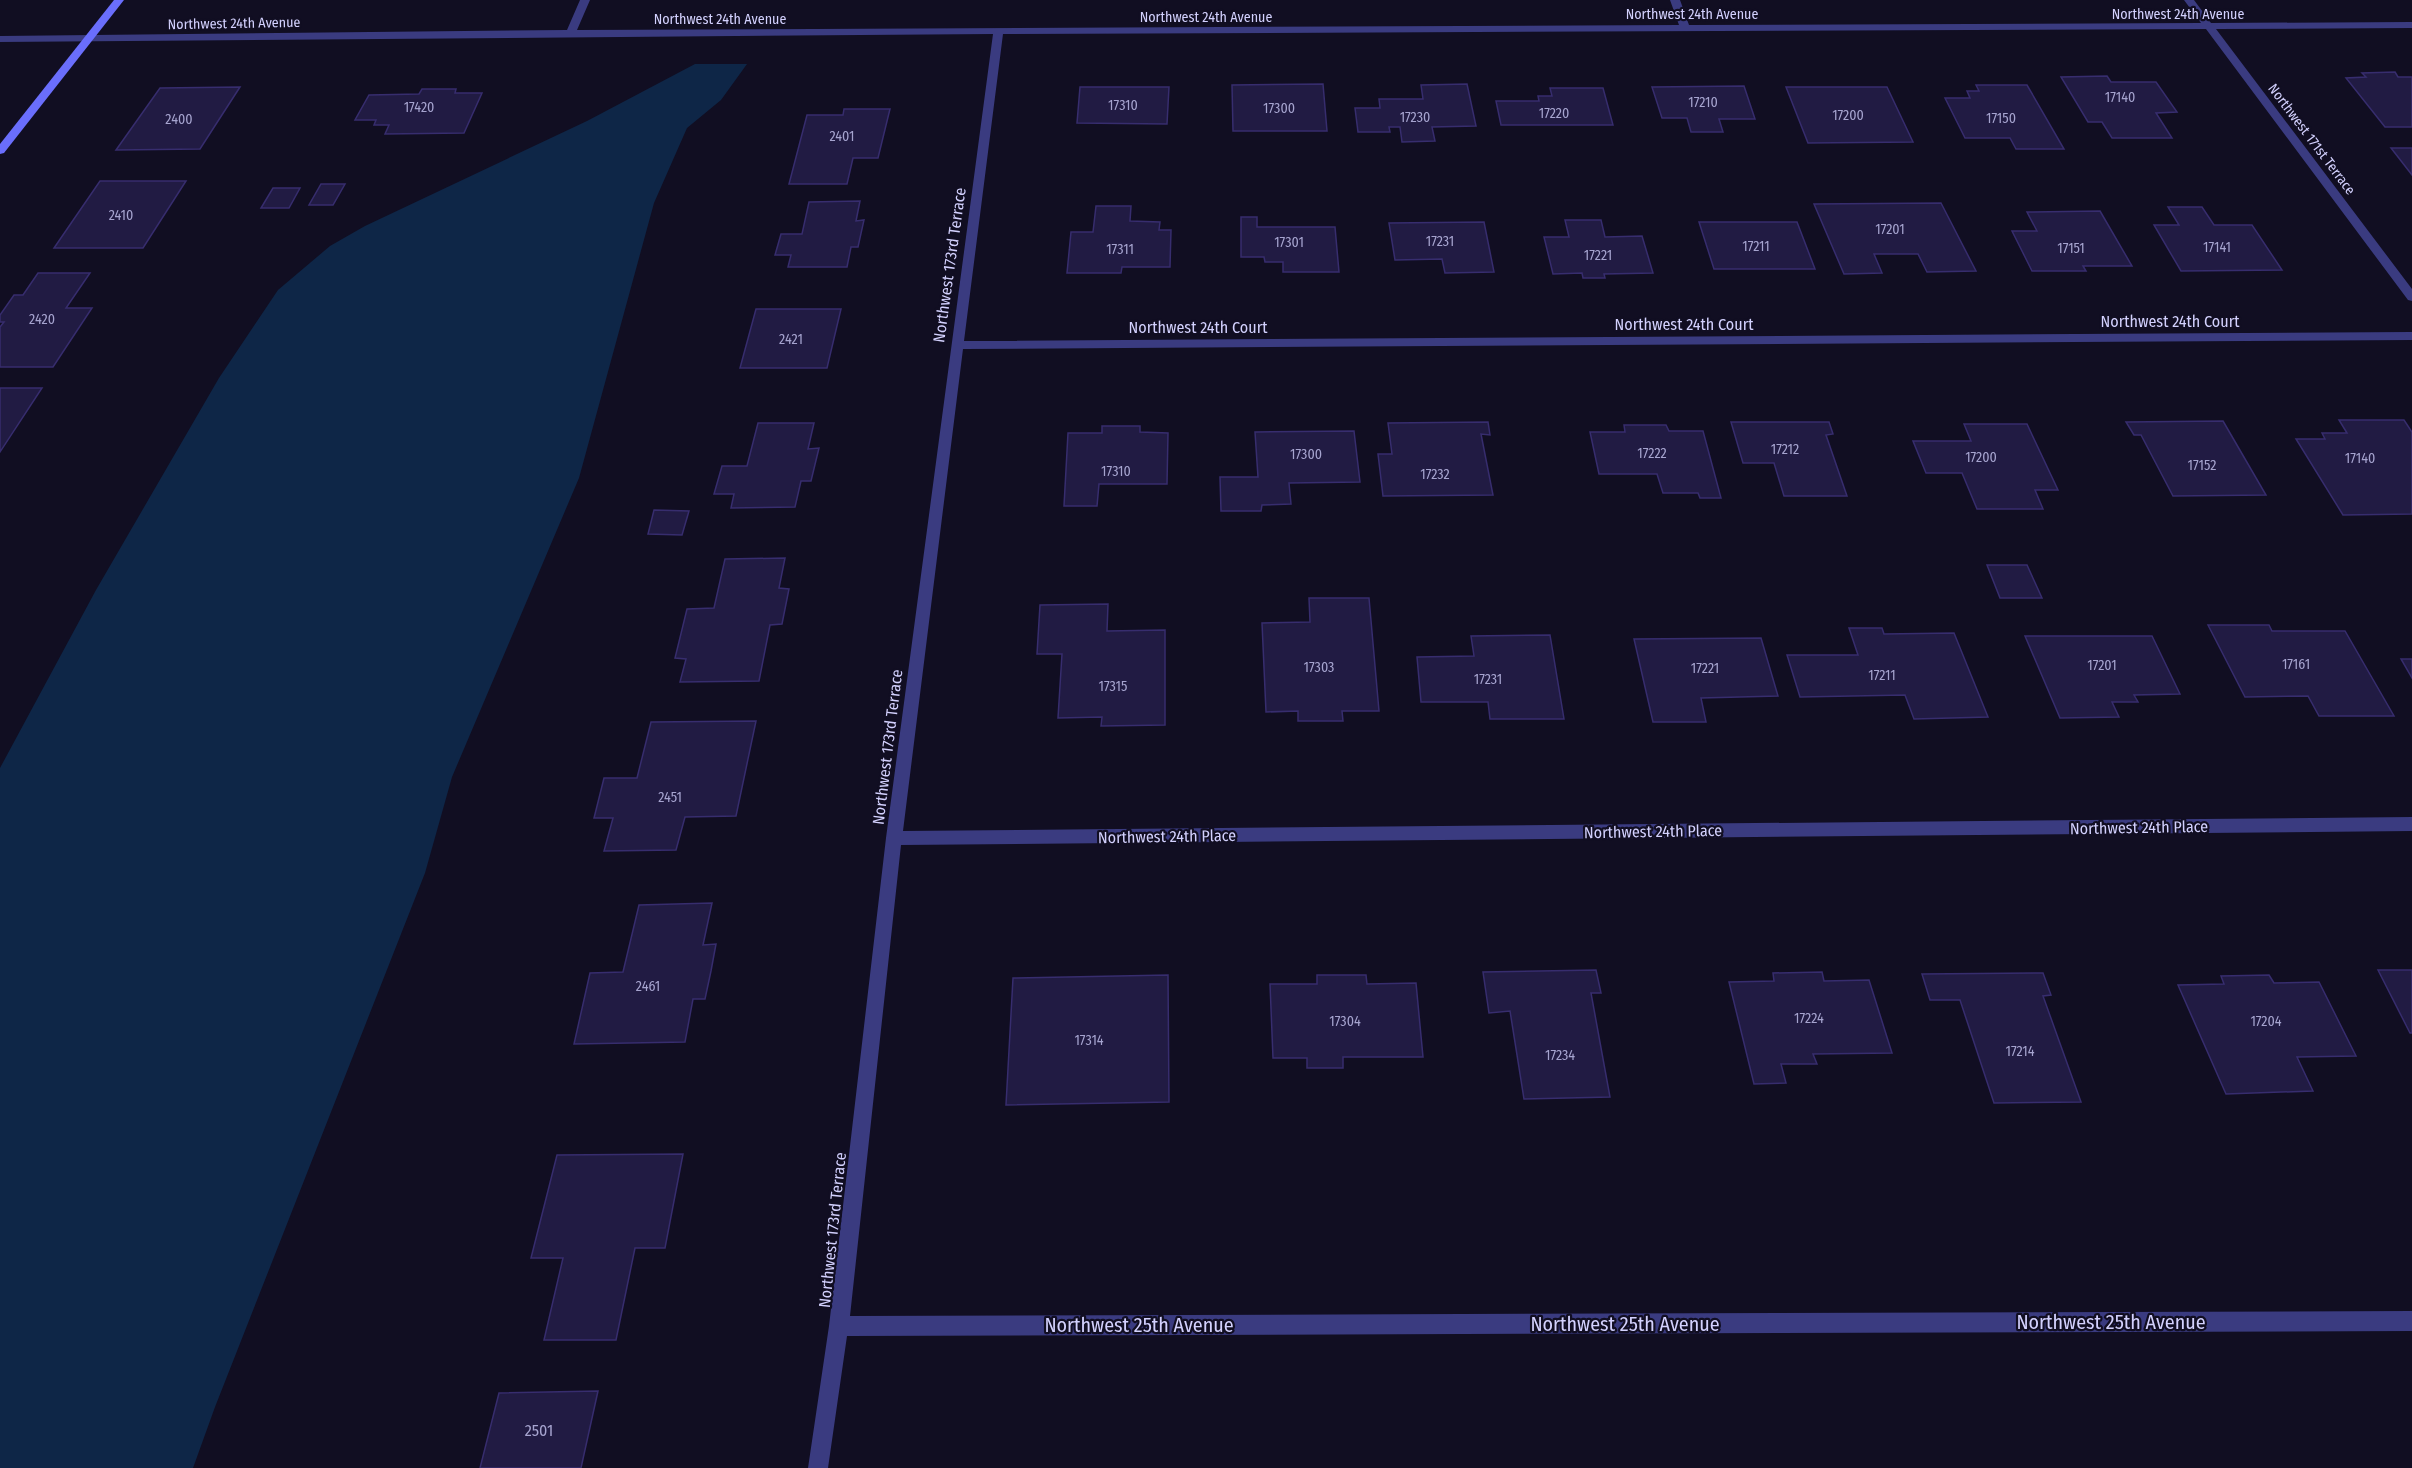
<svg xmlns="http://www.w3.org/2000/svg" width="2412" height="1468" font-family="'Fira Sans Condensed',sans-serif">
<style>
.water{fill:#0e2647}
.building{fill:#211b43;stroke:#372d6e;stroke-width:1.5}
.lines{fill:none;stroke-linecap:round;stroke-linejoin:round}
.street{fill:#3a3b80;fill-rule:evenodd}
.secondary{fill:#6a6efc;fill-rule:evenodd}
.labels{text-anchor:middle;stroke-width:4.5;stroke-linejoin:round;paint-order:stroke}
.far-street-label{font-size:14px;fill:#d3d1fe;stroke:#110e22}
.number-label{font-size:14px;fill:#a6a4cf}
.street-label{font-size:16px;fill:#d3d1fe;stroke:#110e22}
.near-number-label{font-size:16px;fill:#a6a4cf}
.near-street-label{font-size:20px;fill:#d3d1fe;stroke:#110e22}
</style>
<rect width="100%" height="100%" fill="#110e22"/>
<path class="water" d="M 695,64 L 747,64 L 721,100 L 687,128 L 654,203 L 579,478 L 452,777 L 425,873 L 215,1407 L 193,1468 L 0,1468 L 0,768 L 96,590 L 219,378 L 278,290 L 330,246 L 365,226 L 587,121 Z"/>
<path class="building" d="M 2395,72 L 2398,77 L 2412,77 L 2412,127 L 2385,127 L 2346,78 L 2366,77 L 2362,73 Z
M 2107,76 L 2111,82 L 2156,82 L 2177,112 L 2156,113 L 2172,138 L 2112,138 L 2102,122 L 2088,122 L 2061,77 Z
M 1323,84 L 1327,131 L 1233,131 L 1232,85 Z
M 1467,84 L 1476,126 L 1432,127 L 1435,141 L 1402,142 L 1400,127 L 1389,127 L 1390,132 L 1358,132 L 1355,108 L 1380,108 L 1379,99 L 1423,99 L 1421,85 Z
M 1976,85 L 2027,85 L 2064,149 L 2016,149 L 2010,138 L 1965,138 L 1945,98 L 1970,98 L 1967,91 L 1979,91 Z
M 1744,86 L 1755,119 L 1719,119 L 1723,132 L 1691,132 L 1687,118 L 1662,118 L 1652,87 Z
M 240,87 L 200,149 L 116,150 L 160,88 Z
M 1080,87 L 1169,87 L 1167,124 L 1077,123 Z
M 1786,87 L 1887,87 L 1913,142 L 1808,143 Z
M 1550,88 L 1603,88 L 1613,125 L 1501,125 L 1496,101 L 1539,101 L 1538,96 L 1552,96 Z
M 422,89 L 456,89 L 455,93 L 482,93 L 464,133 L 385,134 L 389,125 L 374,125 L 376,120 L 355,120 L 369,95 L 419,94 Z
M 844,109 L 890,109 L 878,158 L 853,158 L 847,184 L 789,184 L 807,115 L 843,115 Z
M 2391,148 L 2412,148 L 2412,175 Z
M 100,181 L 186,181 L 143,248 L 54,248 Z
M 321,184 L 345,184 L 333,205 L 309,205 Z
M 273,188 L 300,188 L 289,208 L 261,208 Z
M 860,201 L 856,221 L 864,220 L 858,247 L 851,247 L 847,267 L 788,267 L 791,255 L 775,255 L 781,234 L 802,234 L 809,202 Z
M 1941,203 L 1976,271 L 1927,272 L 1918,254 L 1874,254 L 1882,273 L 1844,274 L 1814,204 Z
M 1096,206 L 1131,206 L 1130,221 L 1160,222 L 1159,230 L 1171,230 L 1170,267 L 1122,267 L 1121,273 L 1067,273 L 1071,232 L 1093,232 Z
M 2168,207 L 2202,207 L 2214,225 L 2252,225 L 2282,270 L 2181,271 L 2154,225 L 2179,225 Z
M 2100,211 L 2132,266 L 2083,266 L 2086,271 L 2032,271 L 2012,231 L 2037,231 L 2027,212 Z
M 1241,217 L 1257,217 L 1257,227 L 1335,227 L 1339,272 L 1283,272 L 1283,262 L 1265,262 L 1264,257 L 1241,257 Z
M 1565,220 L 1601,220 L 1605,237 L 1642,236 L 1653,273 L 1604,274 L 1605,278 L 1583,278 L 1582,273 L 1553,274 L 1544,237 L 1569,237 Z
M 1484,222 L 1494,272 L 1445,273 L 1442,259 L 1395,260 L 1389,223 Z
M 1699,222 L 1797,222 L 1815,269 L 1714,269 Z
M 38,273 L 90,273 L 66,308 L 92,308 L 53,367 L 0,367 L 0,327 L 4,322 L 0,322 L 0,315 L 14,295 L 23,295 Z
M 756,309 L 841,309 L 827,368 L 740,368 Z
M 0,388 L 42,388 L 0,452 Z
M 2339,420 L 2404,420 L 2412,432 L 2412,514 L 2343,515 L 2296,439 L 2325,439 L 2322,433 L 2347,433 Z
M 2223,421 L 2266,495 L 2173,496 L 2141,435 L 2134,435 L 2126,422 Z
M 1488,422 L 1490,435 L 1481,434 L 1493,495 L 1383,496 L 1378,454 L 1392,454 L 1388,423 Z
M 1731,422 L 1829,422 L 1833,434 L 1826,435 L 1847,496 L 1784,496 L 1774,463 L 1743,463 Z
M 758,423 L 814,423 L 808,449 L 819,448 L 811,481 L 801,481 L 795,507 L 731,508 L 734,494 L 714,494 L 722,466 L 747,466 Z
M 1964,424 L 2027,424 L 2058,490 L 2035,490 L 2043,509 L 1977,509 L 1962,473 L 1926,473 L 1913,441 L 1971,441 Z
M 1624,425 L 1666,425 L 1669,431 L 1703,431 L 1721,498 L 1700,498 L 1698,493 L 1663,493 L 1657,474 L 1599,474 L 1590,432 L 1625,432 Z
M 1102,426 L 1140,426 L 1140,432 L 1168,433 L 1167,484 L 1099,484 L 1097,506 L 1064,506 L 1068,433 L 1102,433 Z
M 1354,431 L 1360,482 L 1289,483 L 1291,504 L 1262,505 L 1261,511 L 1221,511 L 1220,477 L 1258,477 L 1255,432 Z
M 654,510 L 689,511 L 682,535 L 648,534 Z
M 785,558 L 779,588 L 789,589 L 782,624 L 770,625 L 759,681 L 680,682 L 686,659 L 675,658 L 687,609 L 714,608 L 725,559 Z
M 1987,565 L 2027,565 L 2042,598 L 2000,598 Z
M 1309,598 L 1369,598 L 1379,711 L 1342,711 L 1343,721 L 1298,721 L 1298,711 L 1266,712 L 1262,623 L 1310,622 Z
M 1108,604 L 1107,631 L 1165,630 L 1165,725 L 1101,726 L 1102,717 L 1058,718 L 1062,654 L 1037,654 L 1040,605 Z
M 2208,625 L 2269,625 L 2272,631 L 2345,631 L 2394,716 L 2319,716 L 2308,696 L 2245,697 Z
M 1849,628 L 1882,628 L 1884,634 L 1954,633 L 1988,717 L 1914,719 L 1905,695 L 1800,697 L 1787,655 L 1858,655 Z
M 1550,635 L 1564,719 L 1490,719 L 1488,702 L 1421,702 L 1417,657 L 1474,656 L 1471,636 Z
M 2025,636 L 2152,636 L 2180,694 L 2134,695 L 2138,702 L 2112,702 L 2119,717 L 2060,718 Z
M 1761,638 L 1778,696 L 1701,698 L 1706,722 L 1653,722 L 1634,639 Z
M 2401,659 L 2412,659 L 2412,678 Z
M 756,721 L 736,816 L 685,817 L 676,850 L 604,851 L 613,818 L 594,818 L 604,778 L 637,778 L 651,722 Z
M 712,903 L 703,945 L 716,944 L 711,971 L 705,999 L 693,999 L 685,1042 L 574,1044 L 590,973 L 623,972 L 639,905 Z
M 1596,970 L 1601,993 L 1591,993 L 1610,1097 L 1524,1099 L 1510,1011 L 1489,1013 L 1483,972 Z
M 2378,970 L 2412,970 L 2412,1033 L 2410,1033 Z
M 1822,972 L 1824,981 L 1869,980 L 1892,1053 L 1813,1054 L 1817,1064 L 1781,1064 L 1786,1083 L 1754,1084 L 1729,982 L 1774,981 L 1773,973 Z
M 2043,973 L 2051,995 L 2043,996 L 2081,1102 L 1994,1103 L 1960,1000 L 1930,1000 L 1922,974 Z
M 1168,975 L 1169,1102 L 1006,1105 L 1013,978 Z
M 1317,975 L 1366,975 L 1367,984 L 1416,983 L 1423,1057 L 1343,1057 L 1343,1068 L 1307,1068 L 1307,1058 L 1273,1058 L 1270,984 L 1317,984 Z
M 2269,975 L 2274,983 L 2319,982 L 2356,1056 L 2297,1057 L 2313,1091 L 2226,1094 L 2178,985 L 2224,984 L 2221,976 Z
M 683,1154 L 665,1248 L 635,1248 L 616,1340 L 544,1340 L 563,1258 L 531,1258 L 557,1155 Z
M 598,1391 L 581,1468 L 480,1468 L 499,1393 Z"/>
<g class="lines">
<path class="street" d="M 580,0 L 590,0 L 577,30 L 1679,25 L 1670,0 L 1680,0 L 1689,25 L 2201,23 L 2184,0 L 2194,0 L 2211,23 L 2412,22 L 2412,28 L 2216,29 L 2412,289 L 2412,301 L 2408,300 L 2206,29 L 1003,34 L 964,341 L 2412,332 L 2412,340 L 963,349 L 903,831 L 2412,817 L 2412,831 L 901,845 L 850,1316 L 2412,1311 L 2412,1331 L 847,1336 L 828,1468 L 808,1468 L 829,1326 L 886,838 L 993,34 L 0,42 L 0,36 L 567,30 Z"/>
<path class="secondary" d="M 114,0 L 124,0 L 4,153 L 0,154 L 0,144 Z"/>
</g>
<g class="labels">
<g class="far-street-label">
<text x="1692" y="19">Northwest 24th Avenue</text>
<text x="2178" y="19">Northwest 24th Avenue</text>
<text x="1206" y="22">Northwest 24th Avenue</text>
<text x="720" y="24">Northwest 24th Avenue</text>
<text transform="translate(234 23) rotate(-1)" y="5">Northwest 24th Avenue</text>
<text transform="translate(2312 139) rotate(53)" y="5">Northwest 171st Terrace</text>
</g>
<g class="number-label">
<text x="2120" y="102">17140</text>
<text x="1703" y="107">17210</text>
<text x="1123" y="110">17310</text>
<text x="419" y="112">17420</text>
<text x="1279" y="113">17300</text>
<text x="1554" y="118">17220</text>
<text x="1848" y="120">17200</text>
<text x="1415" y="122">17230</text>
<text x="2001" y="123">17150</text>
<text x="179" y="124">2400</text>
<text x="842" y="141">2401</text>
<text x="121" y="220">2410</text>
<text x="1890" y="234">17201</text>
<text x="1440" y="246">17231</text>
<text x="1289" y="247">17301</text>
<text x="1756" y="251">17211</text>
<text x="2217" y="252">17141</text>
<text x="2071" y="253">17151</text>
<text x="1120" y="254">17311</text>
<text x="1598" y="260">17221</text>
<text x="42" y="324">2420</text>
<text x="791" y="344">2421</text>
<text x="1785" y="454">17212</text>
<text x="1652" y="458">17222</text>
<text x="1306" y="459">17300</text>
<text x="1981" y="462">17200</text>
<text x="2360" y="463">17140</text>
<text x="2202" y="470">17152</text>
<text x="1116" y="476">17310</text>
<text x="1435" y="479">17232</text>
<text x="2296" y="669">17161</text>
<text x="2102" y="670">17201</text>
<text x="1319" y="672">17303</text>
<text x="1705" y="673">17221</text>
<text x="1882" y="680">17211</text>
<text x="1488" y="684">17231</text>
<text x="1113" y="691">17315</text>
<text x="670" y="802">2451</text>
<text x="648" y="991">2461</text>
<text x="1809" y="1023">17224</text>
<text x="1345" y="1026">17304</text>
<text x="2266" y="1026">17204</text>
<text x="1089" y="1045">17314</text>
<text x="2020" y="1056">17214</text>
<text x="1560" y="1060">17234</text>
</g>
<g class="street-label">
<text transform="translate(949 265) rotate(-82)" y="6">Northwest 173rd Terrace</text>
<text x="2170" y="327">Northwest 24th Court</text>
<text x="1684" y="330">Northwest 24th Court</text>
<text x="1198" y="333">Northwest 24th Court</text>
<text transform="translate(887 747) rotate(-83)" y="6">Northwest 173rd Terrace</text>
<text transform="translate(2139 827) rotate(-1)" y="6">Northwest 24th Place</text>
<text transform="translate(1653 831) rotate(-1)" y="6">Northwest 24th Place</text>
<text transform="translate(1167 836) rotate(-1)" y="6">Northwest 24th Place</text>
<text transform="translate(832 1230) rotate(-84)" y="6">Northwest 173rd Terrace</text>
</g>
<g class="near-number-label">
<text x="539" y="1436">2501</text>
</g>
<g class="near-street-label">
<text x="2111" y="1329">Northwest 25th Avenue</text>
<text x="1625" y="1331">Northwest 25th Avenue</text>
<text x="1139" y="1332">Northwest 25th Avenue</text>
</g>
</g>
</svg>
